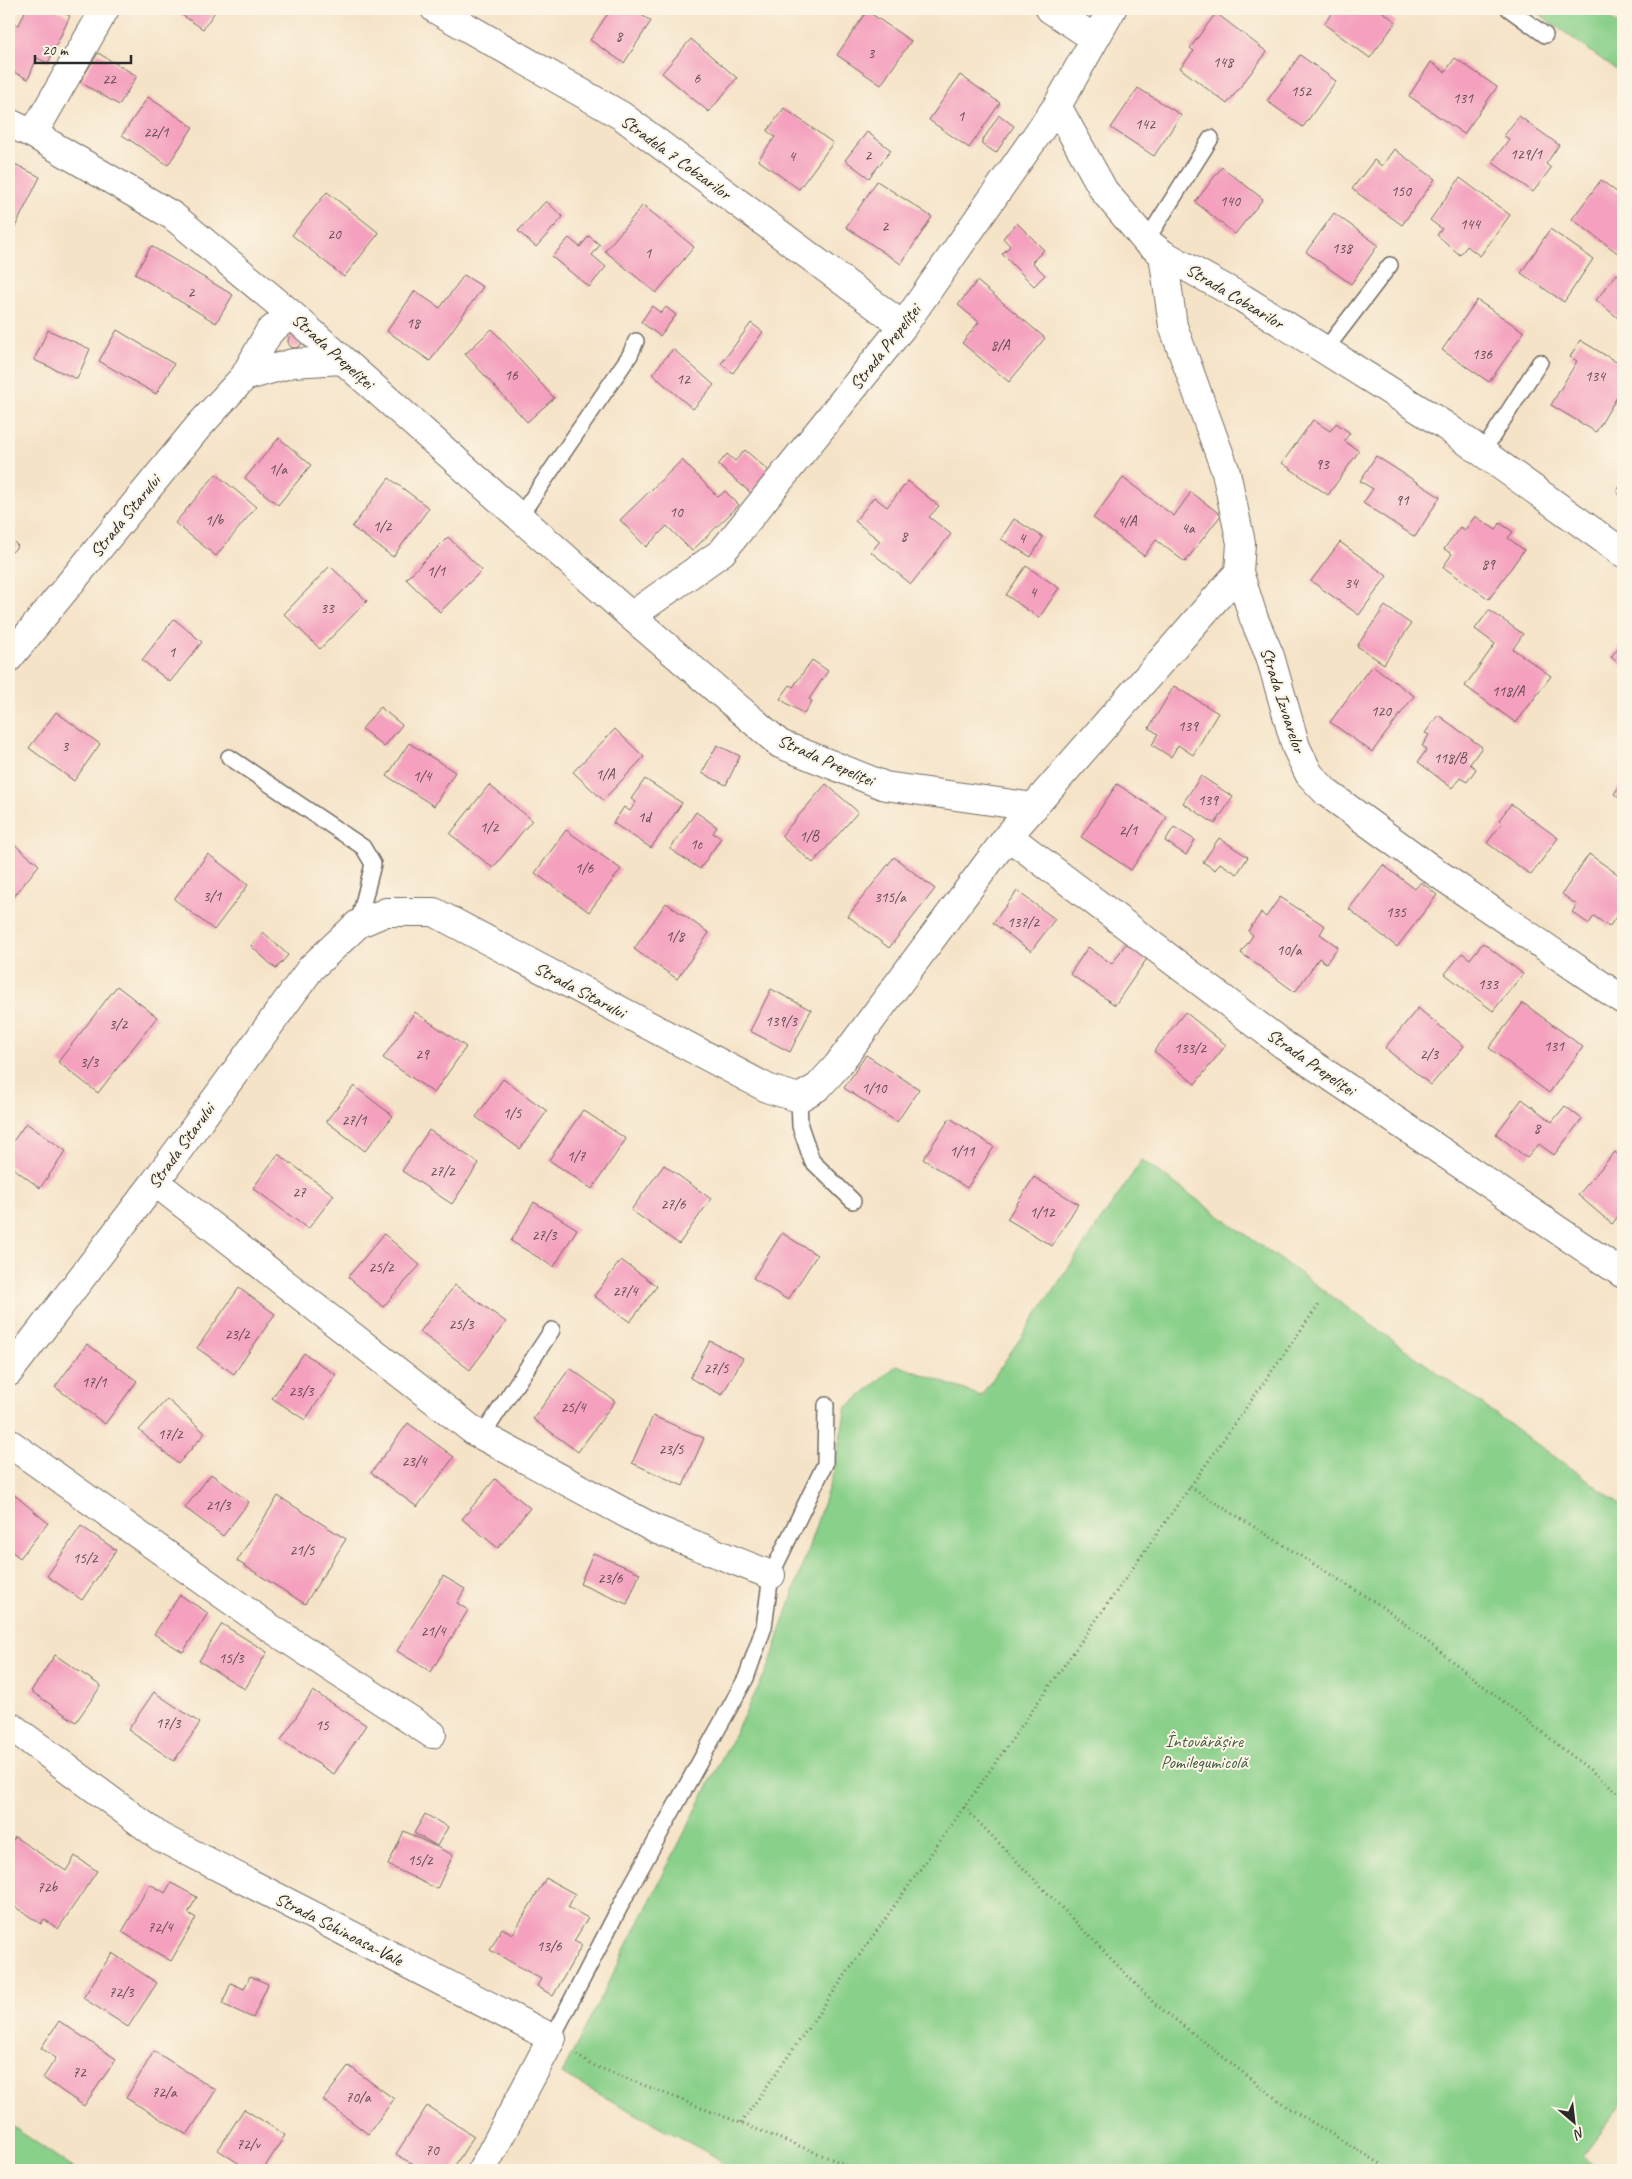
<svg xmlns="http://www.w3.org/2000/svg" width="1632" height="2179" font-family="Caveat,sans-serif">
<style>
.green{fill:#89d08a;stroke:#5a7e5a}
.building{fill:#f4a0be}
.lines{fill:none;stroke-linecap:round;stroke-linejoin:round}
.lane-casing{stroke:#726b62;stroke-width:18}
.street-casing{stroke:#726b62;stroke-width:30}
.path{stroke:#726b62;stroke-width:3;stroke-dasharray:1 4;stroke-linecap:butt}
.lane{stroke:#fff;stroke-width:15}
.street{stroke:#fff;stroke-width:28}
.labels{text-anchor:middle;stroke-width:4;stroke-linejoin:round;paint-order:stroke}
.number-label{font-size:15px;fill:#5d4850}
.street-label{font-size:18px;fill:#2b2b2b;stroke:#fcf5e5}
.park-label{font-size:18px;fill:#475d48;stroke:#fcf5e5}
</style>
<rect width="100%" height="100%" fill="#fcf5e5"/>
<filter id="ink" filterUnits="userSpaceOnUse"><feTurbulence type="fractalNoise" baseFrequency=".02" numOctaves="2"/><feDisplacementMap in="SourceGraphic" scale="10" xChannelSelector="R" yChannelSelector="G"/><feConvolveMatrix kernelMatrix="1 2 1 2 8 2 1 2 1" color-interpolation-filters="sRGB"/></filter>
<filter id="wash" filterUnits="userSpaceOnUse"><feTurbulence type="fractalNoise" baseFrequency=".0096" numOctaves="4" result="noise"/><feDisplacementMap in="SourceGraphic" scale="20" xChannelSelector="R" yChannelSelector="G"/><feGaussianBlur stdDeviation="1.12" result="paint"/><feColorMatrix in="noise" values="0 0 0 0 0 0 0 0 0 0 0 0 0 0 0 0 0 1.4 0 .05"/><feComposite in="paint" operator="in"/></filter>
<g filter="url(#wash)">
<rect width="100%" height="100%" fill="#f5e3c8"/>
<path class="green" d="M 1533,9 L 1597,9 L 1623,28 L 1623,75 Z
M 1142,1160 L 1623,1506 L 1623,2102 L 1582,2156 L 1601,2170 L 731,2170 L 714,2156 L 562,2074 L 769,1666 L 833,1474 L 846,1408 L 897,1365 L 981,1396 Z
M 9,2124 L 76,2170 L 9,2170 Z"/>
<g id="blocks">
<path class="building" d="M 26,9 L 54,9 L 70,16 L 48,63 L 37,58 L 28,79 L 9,70 L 9,21 L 19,25 Z
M 173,9 L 217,9 L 203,29 Z
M 611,9 L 632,9 L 651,21 L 624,63 L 590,40 Z
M 1335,9 L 1385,9 L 1383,12 L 1396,22 L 1370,58 L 1324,24 Z
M 867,11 L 911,41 L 881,85 L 837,55 Z
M 1216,13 L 1267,52 L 1227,104 L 1180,68 L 1194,51 L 1190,48 Z
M 691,39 L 737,78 L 709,112 L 662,73 Z
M 98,53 L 137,76 L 119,105 L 80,82 Z
M 1300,55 L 1336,81 L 1303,127 L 1267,101 Z
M 1455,58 L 1497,87 L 1464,134 L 1409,96 L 1431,62 L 1445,72 Z
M 960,75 L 1000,103 L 969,148 L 929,120 Z
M 1138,88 L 1181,115 L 1154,156 L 1111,128 Z
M 148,97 L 193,127 L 168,165 L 122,135 Z
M 784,108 L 833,143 L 799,189 L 758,160 L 775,137 L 767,131 Z
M 999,115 L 1014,126 L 996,153 L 981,143 Z
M 1519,116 L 1559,145 L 1546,164 L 1551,168 L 1533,192 L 1492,162 L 1509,139 L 1504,136 Z
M 867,132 L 891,150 L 869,178 L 845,160 Z
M 1394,149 L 1435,179 L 1402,225 L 1352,189 L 1374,160 L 1382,166 Z
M 9,161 L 40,177 L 15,227 L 9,223 Z
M 1222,167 L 1263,199 L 1235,234 L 1195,202 Z
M 1460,178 L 1510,215 L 1480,256 L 1467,246 L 1460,255 L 1437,235 L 1442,229 L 1430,220 Z
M 1601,180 L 1623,197 L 1623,257 L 1572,219 Z
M 877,181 L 932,217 L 901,264 L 846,227 Z
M 327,192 L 379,233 L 344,277 L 292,235 Z
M 546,201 L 563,217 L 536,247 L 518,231 Z
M 643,205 L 694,247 L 656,293 L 605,251 Z
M 1334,213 L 1378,245 L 1351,284 L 1306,252 Z
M 1017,223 L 1044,250 L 1032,262 L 1045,275 L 1034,286 L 1002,254 L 1010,246 L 1003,238 Z
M 1550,229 L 1593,259 L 1564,302 L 1521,273 Z
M 589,236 L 600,245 L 592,255 L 606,267 L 589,287 L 552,257 L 569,238 L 580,247 Z
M 151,246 L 233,295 L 216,323 L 135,274 Z
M 1617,274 L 1623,279 L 1623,322 L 1596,300 Z
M 464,275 L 483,287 L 430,361 L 387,331 L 415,291 L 440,308 Z
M 977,281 L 1045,338 L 1009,382 L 962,343 L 979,322 L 958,305 Z
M 1477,300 L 1524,332 L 1489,382 L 1442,350 Z
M 652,306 L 661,313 L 666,307 L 676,315 L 660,336 L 641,322 Z
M 751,323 L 763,332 L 733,373 L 721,364 Z
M 492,329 L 554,398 L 527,422 L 465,354 Z
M 48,330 L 90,349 L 77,379 L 34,360 Z
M 117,330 L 174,364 L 156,394 L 99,361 Z
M288 341a7 7 0 1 1 14 0a7 7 0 1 1-14 0Z
M 1580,340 L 1623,366 L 1623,387 L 1596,432 L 1551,405 L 1577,361 L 1570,357 Z
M 673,349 L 714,385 L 693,409 L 652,374 Z
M 1313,420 L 1330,431 L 1336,423 L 1350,433 L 1344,441 L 1359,451 L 1328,495 L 1282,463 Z
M 279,438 L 311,465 L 278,505 L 245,478 Z
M 745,450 L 769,471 L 751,493 L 718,465 L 727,454 L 735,461 Z
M 1376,456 L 1440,497 L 1415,537 L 1363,503 L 1373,489 L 1360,481 Z
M 682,460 L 718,497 L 725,491 L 739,505 L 692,551 L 667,526 L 646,547 L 620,520 Z
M 216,474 L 256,507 L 216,556 L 175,523 Z
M 389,478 L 429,508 L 393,557 L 352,527 Z
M 1123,478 L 1174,516 L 1191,492 L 1221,515 L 1185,562 L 1156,540 L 1144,556 L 1093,518 Z
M 908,481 L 939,506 L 929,517 L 951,534 L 911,584 L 871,552 L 880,541 L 855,521 L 874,497 L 887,507 Z
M 1623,482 L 1623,497 L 1616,492 Z
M 1475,516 L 1496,530 L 1500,523 L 1513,532 L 1508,538 L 1524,550 L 1489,599 L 1443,567 L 1452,554 L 1444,549 L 1460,527 L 1465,530 Z
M 1014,519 L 1043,537 L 1031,557 L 1001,539 Z
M 9,537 L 18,546 L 9,555 Z
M 448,537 L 482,570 L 440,612 L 406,579 Z
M 1340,542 L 1387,576 L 1359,615 L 1311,581 Z
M 330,566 L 367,601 L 320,649 L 284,614 Z
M 1026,566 L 1059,588 L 1039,618 L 1006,595 Z
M 1385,606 L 1411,624 L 1384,664 L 1357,646 Z
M 1489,610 L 1523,634 L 1513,649 L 1551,676 L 1516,723 L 1465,686 L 1495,644 L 1475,629 Z
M 174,619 L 202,642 L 170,682 L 142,660 Z
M 1623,641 L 1623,667 L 1611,657 Z
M 812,660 L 828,671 L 809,699 L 812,701 L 804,714 L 780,699 L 790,685 L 793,687 Z
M 1372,665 L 1414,696 L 1372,752 L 1330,722 Z
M 1174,686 L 1218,713 L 1193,755 L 1178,745 L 1171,757 L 1152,745 L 1158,734 L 1149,728 Z
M 380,707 L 402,725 L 384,747 L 362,729 Z
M 56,712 L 100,744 L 74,781 L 29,748 Z
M 1438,715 L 1482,747 L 1470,764 L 1476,769 L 1467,782 L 1460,778 L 1452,788 L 1418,762 L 1427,749 L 1422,746 L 1429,735 L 1425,733 Z
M 615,729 L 644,757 L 603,800 L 573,772 Z
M 409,743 L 455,772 L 434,806 L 387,776 Z
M 717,745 L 740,756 L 726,785 L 702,773 Z
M 1201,776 L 1233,797 L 1215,824 L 1183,803 Z
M 645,779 L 682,803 L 651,848 L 613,823 L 624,807 L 630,811 L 636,802 L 631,799 Z
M 1623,781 L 1623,801 L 1614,794 Z
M 826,784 L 858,812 L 813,863 L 781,836 Z
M 1117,784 L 1167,817 L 1131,870 L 1081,837 Z
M 489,785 L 532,820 L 493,868 L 450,834 Z
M 1511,804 L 1558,838 L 1531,875 L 1487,843 L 1502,823 L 1499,820 Z
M 696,812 L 717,827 L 713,833 L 721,838 L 700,869 L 670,849 Z
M 1174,827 L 1195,840 L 1186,855 L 1165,841 Z
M 566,830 L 621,869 L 589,912 L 535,873 Z
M 1219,838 L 1248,857 L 1237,874 L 1220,863 L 1215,870 L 1203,862 Z
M 9,840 L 39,865 L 9,903 Z
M 208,854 L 248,885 L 214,930 L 174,899 Z
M 1589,854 L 1623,878 L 1623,907 L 1609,927 L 1594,916 L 1589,924 L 1572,912 L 1577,905 L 1562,894 Z
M 894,857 L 935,889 L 889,948 L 848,916 Z
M 1383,865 L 1415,889 L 1421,882 L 1437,895 L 1397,947 L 1349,909 Z
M 1017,891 L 1055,919 L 1031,951 L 993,923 Z
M 1280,897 L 1325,926 L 1320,934 L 1338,947 L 1326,963 L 1319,958 L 1295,992 L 1241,953 L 1253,935 L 1248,931 L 1261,913 L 1266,917 Z
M 666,903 L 709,933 L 677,979 L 634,949 Z
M 263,932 L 288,955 L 276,969 L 251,946 Z
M 1129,939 L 1150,954 L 1115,1005 L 1070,974 L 1088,947 L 1112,964 Z
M 1483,943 L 1523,974 L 1493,1011 L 1445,974 L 1462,953 L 1470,959 Z
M 117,986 L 157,1017 L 98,1093 L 58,1062 Z
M 771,989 L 811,1010 L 790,1052 L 750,1031 Z
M 1523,1003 L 1583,1047 L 1549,1093 L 1489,1048 Z
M 1418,1008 L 1464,1046 L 1431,1085 L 1385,1048 Z
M 415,1012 L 466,1047 L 434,1093 L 383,1058 Z
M 1185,1012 L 1226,1045 L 1195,1084 L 1154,1051 Z
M 866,1055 L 919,1089 L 897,1122 L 844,1088 Z
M 503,1079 L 547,1111 L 520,1149 L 476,1117 Z
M 354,1086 L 393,1116 L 365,1151 L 326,1121 Z
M 1522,1099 L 1552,1122 L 1565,1106 L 1582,1119 L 1554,1155 L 1539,1144 L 1527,1158 L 1496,1134 Z
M 583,1110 L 626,1139 L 592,1189 L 549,1160 Z
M 950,1118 L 994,1147 L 967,1188 L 923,1159 Z
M 26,1123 L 66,1151 L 40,1188 L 9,1165 L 9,1147 Z
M 429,1130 L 479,1163 L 452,1204 L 402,1171 Z
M 1615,1152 L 1623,1159 L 1623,1210 L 1612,1224 L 1578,1195 Z
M 278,1154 L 334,1195 L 308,1229 L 253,1188 Z
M 664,1165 L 711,1199 L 679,1244 L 631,1210 Z
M 1034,1177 L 1078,1204 L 1052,1246 L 1007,1219 Z
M 534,1202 L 577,1229 L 554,1267 L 511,1241 Z
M 782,1233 L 817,1255 L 788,1300 L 753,1278 Z
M 384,1234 L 420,1265 L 383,1307 L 348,1277 Z
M 621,1260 L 657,1286 L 630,1322 L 594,1296 Z
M 455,1285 L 506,1322 L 470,1370 L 420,1332 Z
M 239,1288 L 275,1314 L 234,1374 L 197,1348 Z
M 710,1341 L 743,1358 L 722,1395 L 690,1378 Z
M 87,1344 L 137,1381 L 105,1424 L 55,1387 Z
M 304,1353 L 336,1375 L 305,1420 L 272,1398 Z
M 570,1368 L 615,1401 L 578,1452 L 533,1419 Z
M 167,1399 L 205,1433 L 178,1464 L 139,1430 Z
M 653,1416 L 704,1438 L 683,1486 L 632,1463 Z
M 408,1423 L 454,1457 L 417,1507 L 371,1473 Z
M 211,1474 L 249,1502 L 223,1536 L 185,1508 Z
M 495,1479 L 530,1508 L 498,1548 L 462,1519 Z
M 11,1492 L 48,1523 L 20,1558 L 9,1549 L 9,1495 Z
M 278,1496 L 346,1539 L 305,1604 L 237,1561 Z
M 81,1526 L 116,1550 L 82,1600 L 47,1576 Z
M 593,1553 L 640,1573 L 627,1604 L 580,1584 Z
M 443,1576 L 465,1589 L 457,1603 L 468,1610 L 431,1672 L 397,1651 Z
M 180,1595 L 208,1613 L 183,1652 L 154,1634 Z
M 222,1624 L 267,1652 L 245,1689 L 199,1661 Z
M 55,1655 L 101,1686 L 76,1722 L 31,1691 Z
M 313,1691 L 366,1725 L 334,1774 L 281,1740 Z
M 154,1692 L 200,1723 L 174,1761 L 128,1730 Z
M 425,1814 L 448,1827 L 437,1846 L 414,1833 Z
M 404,1831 L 453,1855 L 437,1889 L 388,1865 Z
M 15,1837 L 66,1871 L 75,1856 L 97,1871 L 58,1929 L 44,1919 L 41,1924 L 9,1903 L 9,1846 Z
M 546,1878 L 575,1894 L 568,1907 L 588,1918 L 574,1941 L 582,1945 L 553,1996 L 537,1986 L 541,1979 L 490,1950 L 502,1928 L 513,1934 Z
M 171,1883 L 197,1897 L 188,1913 L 196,1918 L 171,1961 L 122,1932 L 150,1884 L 165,1893 Z
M 112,1953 L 157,1983 L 128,2027 L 83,1998 Z
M 250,1976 L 268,1984 L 253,2018 L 222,2004 L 231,1983 L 244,1989 Z
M 59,2021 L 116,2059 L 84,2106 L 43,2078 L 56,2058 L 41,2048 Z
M 154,2051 L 216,2090 L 187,2135 L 126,2098 Z
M 349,2066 L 394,2099 L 368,2134 L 323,2100 Z
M 427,2106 L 474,2136 L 452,2170 L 422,2170 L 396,2154 Z
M 244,2109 L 285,2135 L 263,2170 L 249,2170 L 218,2150 Z"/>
</g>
</g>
<g filter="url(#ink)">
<use href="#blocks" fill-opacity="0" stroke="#726b62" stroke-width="1"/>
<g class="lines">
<g class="lane-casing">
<path id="lane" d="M 1509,9 L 1545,35
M 1146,241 L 1211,138
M 1325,350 L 1390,265
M 1482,453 L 1540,362
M 520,516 L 630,355 L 636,341
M 229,757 L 363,847 L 373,864 L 358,924
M 799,1098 L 800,1126 L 812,1161 L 853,1201
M 482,1436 L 552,1330
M 552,2038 L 626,1895 L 746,1678 L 764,1627 L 771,1575 L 825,1464 L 826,1405"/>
</g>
<g class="street-casing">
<path id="street" d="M 435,9 L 622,116 L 903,326
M 1050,9 L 1094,38
M 1057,106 L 1104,191 L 1146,241 L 1163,254 L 1244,299 L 1444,425 L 1623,553
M 9,123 L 33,134 L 173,216 L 291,314 L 631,616 L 780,744 L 885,786 L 1034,807
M 33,134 L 105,9
M 1163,254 L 1173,326 L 1226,472 L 1241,543 L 1239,572 L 1254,619 L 1270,656 L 1296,747 L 1309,774 L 1327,793 L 1437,873 L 1623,1000
M 244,377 L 293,363 L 342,360
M 631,616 L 722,552 L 903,326 L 1057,106 L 1112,9
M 9,658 L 198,427 L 244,377 L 269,332 L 291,314
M 1008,836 L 1284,1045 L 1623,1274
M 155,1182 L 475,1432 L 655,1529 L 771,1575
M 9,1372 L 155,1182 L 311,968 L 358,924 L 386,912 L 434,912 L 769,1089 L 799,1098 L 818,1087 L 837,1066 L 1008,836 L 1239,572
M 9,1443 L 266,1625 L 432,1734
M 9,1725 L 160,1837 L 552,2038 L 482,2170"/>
</g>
<path class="path" d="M 1190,1487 L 1386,1609 L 1623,1796
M 964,1807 L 1154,2003 L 1287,2107 L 1391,2170
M 577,2055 L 590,2064 L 860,2170
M 741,2123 L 1320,1303"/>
<use href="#lane" class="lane"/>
<use href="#street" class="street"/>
</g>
</g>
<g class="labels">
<g class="number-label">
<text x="619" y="41">8</text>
<text x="871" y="58">3</text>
<text x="1223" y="67">148</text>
<text x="697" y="83">6</text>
<text x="109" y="84">22</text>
<text x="1301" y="96">152</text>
<text x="1463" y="103">131</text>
<text x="961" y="121">1</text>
<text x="1145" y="129">142</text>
<text x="156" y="137">22/1</text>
<text x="1526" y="159">129/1</text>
<text x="868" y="160">2</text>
<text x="792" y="161">4</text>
<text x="1401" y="196">150</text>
<text x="1230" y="206">140</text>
<text x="1470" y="229">144</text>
<text x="885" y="231">2</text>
<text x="334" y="239">20</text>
<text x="1342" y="253">138</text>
<text x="648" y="258">1</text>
<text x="191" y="297">2</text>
<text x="413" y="328">18</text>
<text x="1000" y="350">8/A</text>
<text x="1482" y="359">136</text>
<text x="511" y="380">16</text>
<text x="1595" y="381">134</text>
<text x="683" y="384">12</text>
<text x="1322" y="469">93</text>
<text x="278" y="474">1/a</text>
<text x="1402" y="505">91</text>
<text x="676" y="517">10</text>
<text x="214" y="525">1/b</text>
<text x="1127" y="526">4/A</text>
<text x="382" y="531">1/2</text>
<text x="1188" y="533">4a</text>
<text x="904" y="541">8</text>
<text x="1022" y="543">4</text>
<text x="1488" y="569">89</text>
<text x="436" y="576">1/1</text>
<text x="1351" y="588">34</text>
<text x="1033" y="597">4</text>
<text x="327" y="613">33</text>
<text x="172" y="657">1</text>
<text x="1508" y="696">118/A</text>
<text x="1381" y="716">120</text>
<text x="1188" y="731">139</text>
<text x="65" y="751">3</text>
<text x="1450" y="763">118/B</text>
<text x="605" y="779">1/A</text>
<text x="422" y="781">1/4</text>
<text x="1208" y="805">139</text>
<text x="644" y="822">1d</text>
<text x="489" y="832">1/2</text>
<text x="1128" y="835">2/1</text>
<text x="809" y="841">1/B</text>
<text x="696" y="849">1c</text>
<text x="584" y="873">1/6</text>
<text x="212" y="901">3/1</text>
<text x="890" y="902">315/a</text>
<text x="1396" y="917">135</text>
<text x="1023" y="927">137/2</text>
<text x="675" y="941">1/8</text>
<text x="1289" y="955">10/a</text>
<text x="1488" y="989">133</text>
<text x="781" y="1026">139/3</text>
<text x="118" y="1029">3/2</text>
<text x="1554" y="1051">131</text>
<text x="1190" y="1053">133/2</text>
<text x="422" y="1059">29</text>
<text x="1429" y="1059">2/3</text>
<text x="89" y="1067">3/3</text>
<text x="874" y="1093">1/10</text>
<text x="512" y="1118">1/5</text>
<text x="354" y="1125">27/1</text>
<text x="1537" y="1133">8</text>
<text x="962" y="1156">1/11</text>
<text x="576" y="1161">1/7</text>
<text x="442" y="1176">27/2</text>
<text x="299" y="1197">27</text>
<text x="673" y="1209">27/6</text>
<text x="1042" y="1217">1/12</text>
<text x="544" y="1240">27/3</text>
<text x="381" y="1272">25/2</text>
<text x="625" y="1296">27/4</text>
<text x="461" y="1329">25/3</text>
<text x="237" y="1339">23/2</text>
<text x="716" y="1373">27/5</text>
<text x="94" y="1387">17/1</text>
<text x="301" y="1396">23/3</text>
<text x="573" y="1412">25/4</text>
<text x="170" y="1439">17/2</text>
<text x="671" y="1454">23/5</text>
<text x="414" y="1466">23/4</text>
<text x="218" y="1510">21/3</text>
<text x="302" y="1555">21/5</text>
<text x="85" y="1563">15/2</text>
<text x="610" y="1583">23/6</text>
<text x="433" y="1636">21/4</text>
<text x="231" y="1663">15/3</text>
<text x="168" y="1728">17/3</text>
<text x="322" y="1730">15</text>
<text x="420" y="1865">15/2</text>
<text x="47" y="1892">72b</text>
<text x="160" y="1932">72/4</text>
<text x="549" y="1951">13/6</text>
<text x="121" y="1997">72/3</text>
<text x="79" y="2077">72</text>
<text x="164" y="2097">72/a</text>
<text x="358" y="2102">70/a</text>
<text x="248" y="2149">72/v</text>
<text x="432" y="2155">70</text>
</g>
<g class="street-label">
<text transform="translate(676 157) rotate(36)" y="6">Stradela 7 Cobzarilor</text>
<text transform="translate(1235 296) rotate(31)" y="6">Strada Cobzarilor</text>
<text transform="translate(885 347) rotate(-52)" y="6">Strada Prepeliței</text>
<text transform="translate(333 351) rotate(42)" y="6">Strada Prepeliței</text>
<text transform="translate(125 516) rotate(-51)" y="6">Strada Sitarului</text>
<text transform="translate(1283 700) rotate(72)" y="6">Strada Izvoarelor</text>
<text transform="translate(826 760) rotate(24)" y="6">Strada Prepeliței</text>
<text transform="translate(580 990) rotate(28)" y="6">Strada Sitarului</text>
<text transform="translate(1311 1062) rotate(35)" y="6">Strada Prepeliței</text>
<text transform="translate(181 1146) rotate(-54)" y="6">Strada Sitarului</text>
<text transform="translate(339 1929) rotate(27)" y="6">Strada Schinoasa-Vale</text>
</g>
<g class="park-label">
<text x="1204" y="1747">Întovărășire<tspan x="1204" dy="21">Pomilegumicolă</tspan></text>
</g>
</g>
<rect width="1632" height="2179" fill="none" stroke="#fcf5e5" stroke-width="30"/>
<g transform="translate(1574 2122) rotate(152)" stroke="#fcf5e5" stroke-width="4" paint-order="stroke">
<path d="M0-4L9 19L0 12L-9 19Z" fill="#2b2b2b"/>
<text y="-8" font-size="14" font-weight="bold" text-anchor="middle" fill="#2b2b2b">N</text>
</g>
<path d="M35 55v8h96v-8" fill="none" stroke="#2b2b2b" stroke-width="2.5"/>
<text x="42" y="55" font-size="15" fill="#2b2b2b" stroke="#fcf5e5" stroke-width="4" paint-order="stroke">20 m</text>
</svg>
